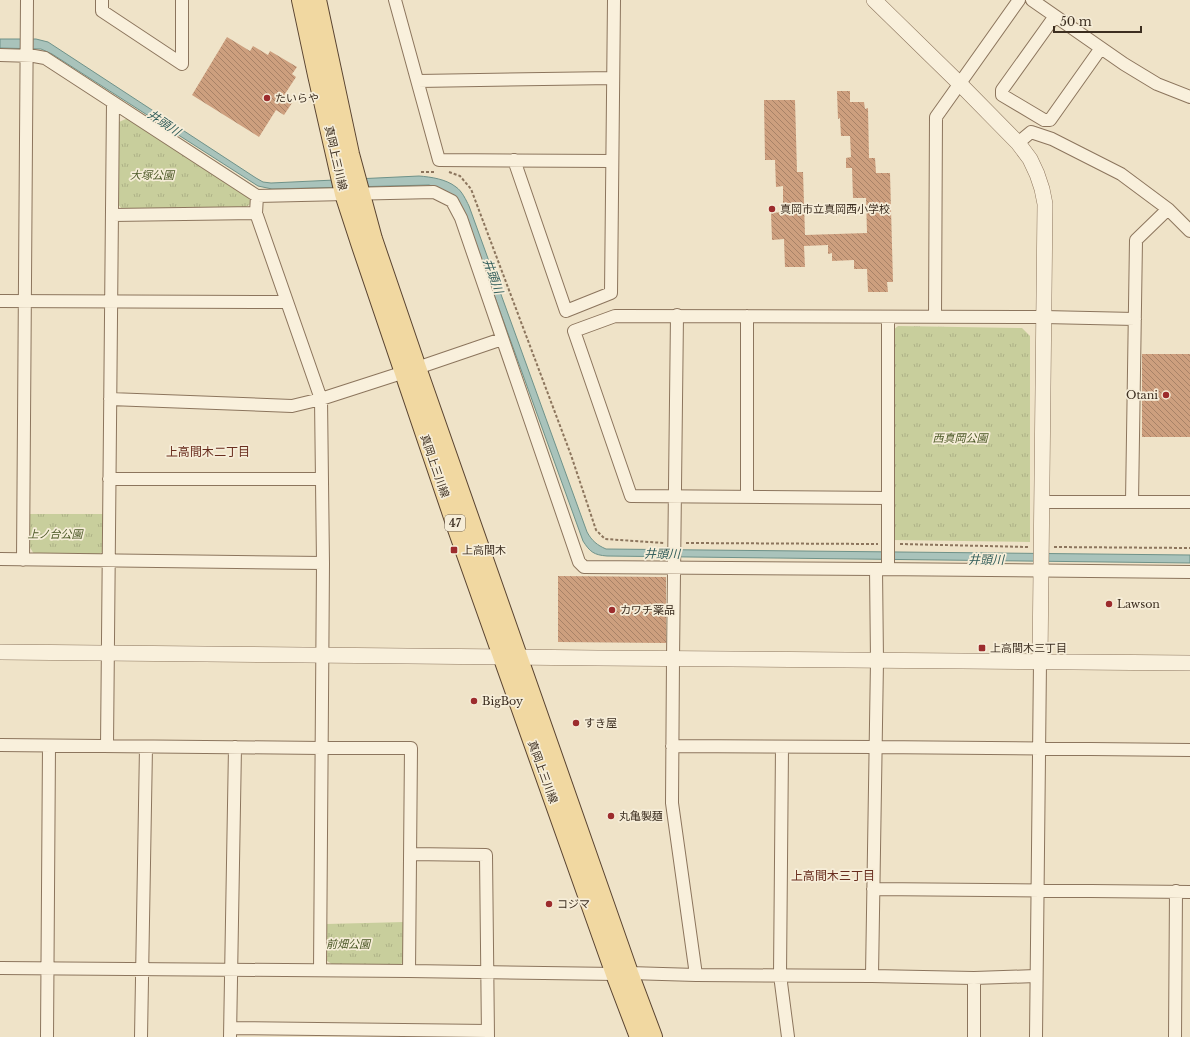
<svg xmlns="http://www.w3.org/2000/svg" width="1190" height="1037" font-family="'Libre Baskerville','Noto Sans JP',serif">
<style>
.park{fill:url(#park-tufts)}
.water{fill:#a9c3bb;stroke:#6f9289}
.building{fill:url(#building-back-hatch)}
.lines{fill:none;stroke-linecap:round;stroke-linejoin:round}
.minor-casing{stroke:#8c755d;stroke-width:14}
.tertiary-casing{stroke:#8c755d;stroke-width:16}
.primary-casing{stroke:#5a4431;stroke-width:20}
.path{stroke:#8c755d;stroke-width:2;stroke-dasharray:3 2;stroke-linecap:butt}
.minor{stroke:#f9f0dc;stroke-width:12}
.tertiary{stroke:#f9f0dc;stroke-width:15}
.primary{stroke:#f1d8a1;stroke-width:18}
.poi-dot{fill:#9c2c2d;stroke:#f6edd8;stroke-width:1.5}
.labels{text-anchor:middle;stroke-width:3.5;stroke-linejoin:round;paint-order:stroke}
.shield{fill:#f6edd8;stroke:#746757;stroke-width:1}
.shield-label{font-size:10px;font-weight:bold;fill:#3c2e20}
.poi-label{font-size:11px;fill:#3c2e20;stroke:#f6edd8;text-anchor:start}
.street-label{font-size:11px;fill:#3c2e20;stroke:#f6edd8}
.park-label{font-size:11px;font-style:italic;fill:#4c5927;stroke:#f6edd8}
.water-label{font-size:12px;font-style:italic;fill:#305c59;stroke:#f6edd8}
.neighbourhood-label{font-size:12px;fill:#692e1f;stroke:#f6edd8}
</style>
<defs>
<pattern id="park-tufts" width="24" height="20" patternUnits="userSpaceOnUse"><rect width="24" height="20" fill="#c8ce9c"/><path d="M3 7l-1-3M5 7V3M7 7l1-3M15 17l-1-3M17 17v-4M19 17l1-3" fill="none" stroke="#adb186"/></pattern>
<pattern id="building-back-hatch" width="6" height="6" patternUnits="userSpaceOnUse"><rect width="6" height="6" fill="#cd9f7e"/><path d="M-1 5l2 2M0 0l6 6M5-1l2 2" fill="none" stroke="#a88267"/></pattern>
</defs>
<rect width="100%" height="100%" fill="#efe3c8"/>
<path class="park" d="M 128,118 L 246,194 L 252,203 L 243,209 L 122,209 L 116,202 L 119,122 Z
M 898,326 L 1022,328 L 1030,336 L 1030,542 L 891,540 L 892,331 Z
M 28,514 L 105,514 L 105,550 L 97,556 L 34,554 L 29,546 Z
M 405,922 L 405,960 L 400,965 L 333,965 L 326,960 L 326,924 Z"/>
<path class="water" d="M 0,39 L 36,39 L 48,42 L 256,178 L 263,182 L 271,183 L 419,176 C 431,177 446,179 456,187 C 462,191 466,200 469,206 L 587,532 C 592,541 597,545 606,549 L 1190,555 L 1190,563 L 607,556 C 594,555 590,552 583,541 L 463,209 C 452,194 446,190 429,185 L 272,189 L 258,186 L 52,54 L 41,49 L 0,48 Z"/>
<path class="building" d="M 227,37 L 250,51 L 253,46 L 268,55 L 270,51 L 297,67 L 292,74 L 296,77 L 283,97 L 292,103 L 284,115 L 276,110 L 259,137 L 192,95 Z
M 837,91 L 850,91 L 850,102 L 864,102 L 865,109 L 868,108 L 869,158 L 875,158 L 876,173 L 890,173 L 893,282 L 887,282 L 888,292 L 868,292 L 867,269 L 854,269 L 854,260 L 832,261 L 832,253 L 828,254 L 828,245 L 804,246 L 805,267 L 785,267 L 784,239 L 772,240 L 771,213 L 783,212 L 783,186 L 776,187 L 775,160 L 765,160 L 764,100 L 795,100 L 797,172 L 803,172 L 805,235 L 867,233 L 866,198 L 853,198 L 852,168 L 846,168 L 846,158 L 851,157 L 850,136 L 841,136 L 840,118 L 838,119 Z
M 1142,354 L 1190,354 L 1190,437 L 1142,437 Z
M 558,576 L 666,577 L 666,643 L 558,642 Z"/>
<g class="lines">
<g class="minor-casing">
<path id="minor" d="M 102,0 L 102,11 L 182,64 L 182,0
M 395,0 L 439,160 L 612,161
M 1032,0 L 1124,64 L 1157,84 L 1190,97
M 1055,16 L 1002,90 L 1002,95 L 1044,120 L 1050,120 L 1101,48
M 0,55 L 34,56 L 45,58 L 257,196 L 434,192 L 452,201 L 461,218 L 579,562 L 584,567 L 876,569 L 1190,572
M 418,81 L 613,78
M 1018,143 L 1031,132 L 1052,139 L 1121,174 L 1168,209 L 1190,231
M 514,160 L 566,311 L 611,293 L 614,0
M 257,196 L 256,213 L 321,399 L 323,563 L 320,970
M 112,215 L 256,213
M 0,301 L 287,302
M 677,315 L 673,659 L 672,803 L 696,975
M 888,317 L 888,569
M 935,317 L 936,117 L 1019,0
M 110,399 L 292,406 L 321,399 L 417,368 L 502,339
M 109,479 L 322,479
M 747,496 L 747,316
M 888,498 L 631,496 L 574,331 L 615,316 L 1044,317 L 1135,319
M 1042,502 L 1190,502
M 1132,502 L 1136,240 L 1168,209
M 0,559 L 323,563
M 23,560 L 27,0
M 0,745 L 322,748 L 411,748 L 409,971
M 107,746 L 113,103
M 672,746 L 875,747 L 1190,750
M 782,747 L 780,975 L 788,1037
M 410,854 L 486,855 L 488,1037
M 873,889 L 1190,892
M 0,968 L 409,971 L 615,974 L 629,973 L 696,975 L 872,976 L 974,978 L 1036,976
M 872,976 L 877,661 L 876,569
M 974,978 L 974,1037
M 231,1028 L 488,1031
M 47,1037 L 49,746
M 141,1037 L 146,747
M 230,1037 L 235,747
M 1036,1037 L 1040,662
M 1175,1037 L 1176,891"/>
</g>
<g class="tertiary-casing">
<path id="tertiary" d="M 874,0 L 960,84 L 1018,143 L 1030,159 L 1037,174 L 1042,189 L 1045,204 L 1040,662
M 0,652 C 397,656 793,660 1190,663"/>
</g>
<g class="primary-casing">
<path id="primary" d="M 301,0 L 317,75 L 344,194 L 360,243 L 457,529 L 615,974 L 639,1037
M 317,0 L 350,154 L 373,239 L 417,368 L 629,973 L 653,1037"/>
</g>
<path class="path" d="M 421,172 L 436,172
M 449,172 L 460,176 L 471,189 L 571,455 L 596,530 L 605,539 L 664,543
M 686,543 L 878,544
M 900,544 L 1028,547
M 1054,547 L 1190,548"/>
<use href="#minor" class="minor"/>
<use href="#tertiary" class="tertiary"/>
<use href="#primary" class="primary"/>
</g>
<g class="poi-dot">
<circle cx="267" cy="98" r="4"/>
<circle cx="772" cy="209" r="4"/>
<circle cx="1166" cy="395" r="4"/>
<rect x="450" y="546" width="8" height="8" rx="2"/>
<circle cx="1109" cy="604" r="4"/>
<circle cx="612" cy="610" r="4"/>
<rect x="978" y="644" width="8" height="8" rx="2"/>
<circle cx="474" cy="701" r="4"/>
<circle cx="576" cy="723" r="4"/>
<circle cx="611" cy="816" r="4"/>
<circle cx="549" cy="904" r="4"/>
</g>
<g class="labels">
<rect class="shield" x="445" y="515" width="20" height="16" rx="3"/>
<g class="shield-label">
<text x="455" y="527">47</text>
</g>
<g class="poi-label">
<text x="275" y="102">たいらや</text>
<text x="780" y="213">真岡市立真岡西小学校</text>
<text x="1158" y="399" text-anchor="end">Otani</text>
<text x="462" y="554">上高間木</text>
<text x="1117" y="608">Lawson</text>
<text x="620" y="614">カワチ薬品</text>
<text x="990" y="652">上高間木三丁目</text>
<text x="482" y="705">BigBoy</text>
<text x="584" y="727">すき屋</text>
<text x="619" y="820">丸亀製麺</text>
<text x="557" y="908">コジマ</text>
</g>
<g class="street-label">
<text transform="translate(336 158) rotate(77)" y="4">真岡上三川線</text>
<text transform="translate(435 466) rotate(71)" y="4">真岡上三川線</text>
<text transform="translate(543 772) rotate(70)" y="4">真岡上三川線</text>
</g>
<g class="park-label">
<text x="152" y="179">大塚公園</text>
<text x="960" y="442">西真岡公園</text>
<text x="55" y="538">上ノ台公園</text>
<text x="348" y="948">前畑公園</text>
</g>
<g class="water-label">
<text transform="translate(164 123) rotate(34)" y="4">井頭川</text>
<text transform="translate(493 276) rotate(70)" y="4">井頭川</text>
<text transform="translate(662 554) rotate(1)" y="4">井頭川</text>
<text x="986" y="564">井頭川</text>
</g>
<g class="neighbourhood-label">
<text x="208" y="456">上高間木二丁目</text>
<text x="833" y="880">上高間木三丁目</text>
</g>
</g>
<path d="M1054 26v6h87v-6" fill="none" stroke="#3c2e20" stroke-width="2"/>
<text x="1060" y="26" font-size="12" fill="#3c2e20" stroke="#f6edd8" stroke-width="3" paint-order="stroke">50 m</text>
</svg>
